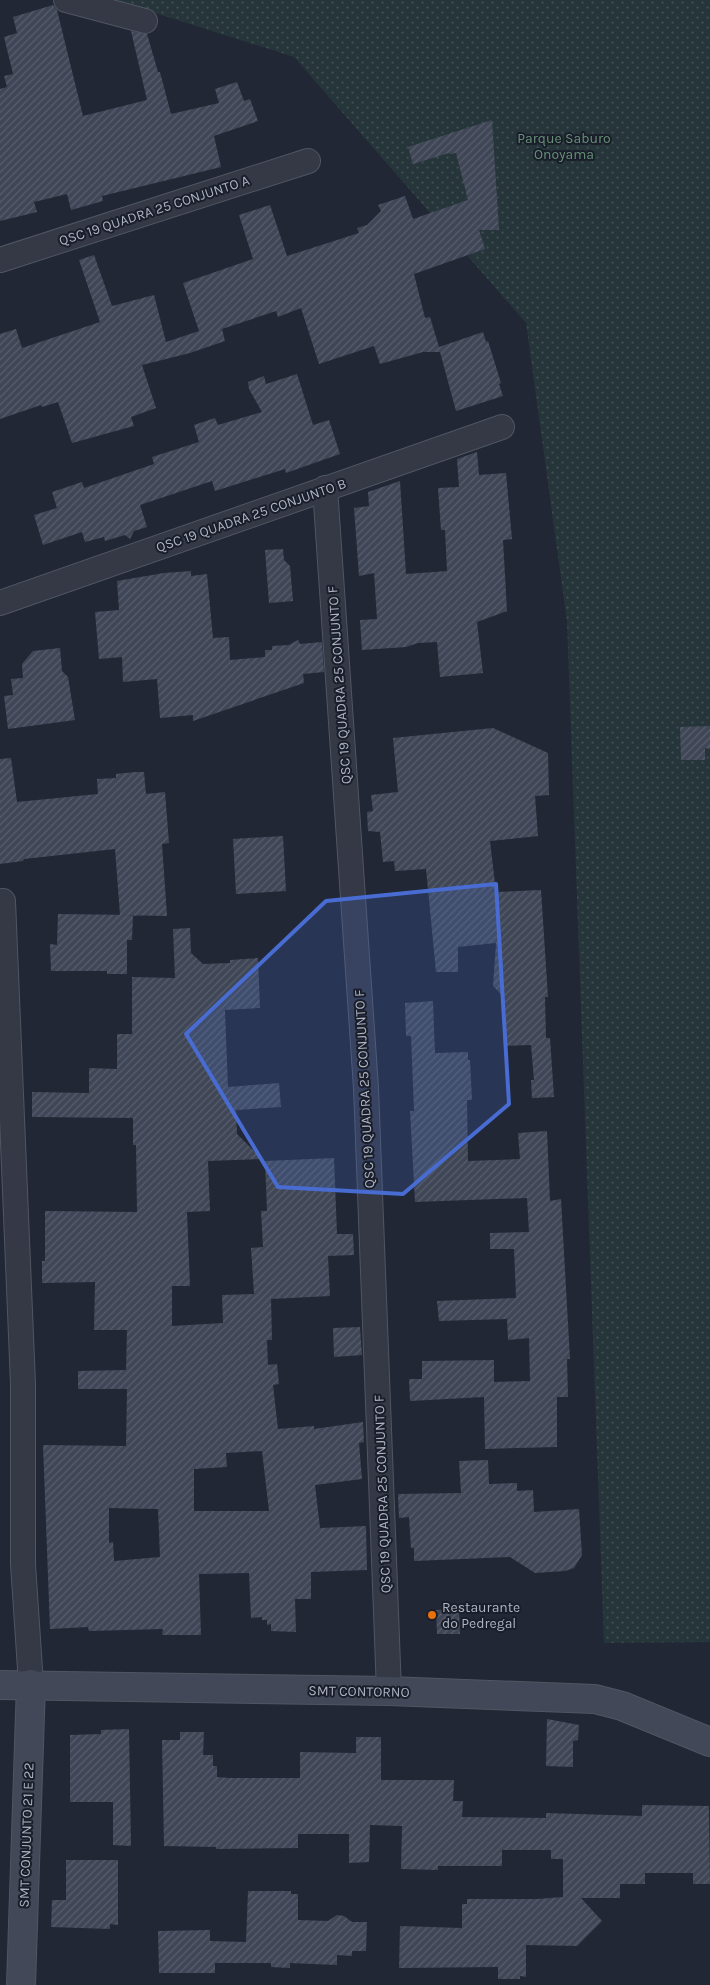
<svg xmlns="http://www.w3.org/2000/svg" width="710" height="1985" font-family="Karla,sans-serif">
<style>
.park{fill:url(#park-dots)}
.building{fill:url(#building-hatch);fill-rule:evenodd}
.lines{fill:none;stroke-linecap:round;stroke-linejoin:round}
.street-casing{stroke:#515663;stroke-width:26}
.secondary-casing{stroke:#515663;stroke-width:30}
.street{stroke:#343945;stroke-width:24}
.secondary{stroke:#424858;stroke-width:28}
.marked{fill:#486cd1;fill-opacity:0.2;stroke:#486cd1;stroke-width:4;stroke-linejoin:round}
.food-dot{fill:#e8710a;stroke:#191e2a;stroke-width:2}
.labels{text-anchor:middle;stroke-width:4;stroke-linejoin:round;paint-order:stroke}
.park-label{font-size:14px;fill:#679176;stroke:#191e2a}
.street-label{font-size:14px;fill:#aeb3c2;stroke:#191e2a}
.poi-label{font-size:14px;fill:#aeb3c2;stroke:#191e2a;text-anchor:start}
</style>
<defs>
<pattern id="park-dots" width="8" height="8" patternUnits="userSpaceOnUse" patternTransform="scale(1.25)"><rect width="8" height="8" fill="#253539"/><path d="M2 2h.1M6 6h.1" fill="none" stroke="#425054" stroke-width="1.8" stroke-linecap="round"/></pattern>
<pattern id="building-hatch" width="6" height="6" patternUnits="userSpaceOnUse" patternTransform="scale(1.25)"><rect width="6" height="6" fill="#3f4656"/><path d="M-1 1l2-2M0 6l6-6M5 7l2-2" fill="none" stroke="#585e6d"/></pattern>
</defs>
<rect width="100%" height="100%" fill="#212735"/>
<path class="park" d="M 114,0 L 710,0 L 710,1642 L 604,1643 L 567,622 L 526,323 L 294,57 Z"/>
<path class="building" d="M 53,5 L 57,10 L 83,116 L 147,100 L 131,31 L 147,34 L 158,72 L 160,72 L 171,114 L 219,103 L 215,89 L 237,82 L 244,101 L 250,99 L 258,121 L 214,136 L 221,167 L 102,196 L 103,201 L 71,210 L 67,194 L 34,202 L 37,212 L 0,221 L 0,89 L 7,87 L 4,76 L 13,74 L 4,37 L 17,33 L 13,17 Z
M 492,120 L 499,230 L 479,230 L 485,249 L 414,274 L 425,318 L 430,317 L 439,347 L 483,332 L 486,342 L 488,341 L 501,383 L 499,384 L 503,396 L 456,411 L 440,352 L 423,352 L 380,364 L 374,346 L 319,364 L 301,308 L 278,317 L 276,311 L 222,329 L 225,341 L 190,353 L 142,365 L 156,408 L 131,417 L 134,426 L 72,443 L 58,402 L 42,407 L 41,405 L 0,419 L 0,334 L 16,329 L 22,348 L 100,322 L 79,260 L 94,255 L 112,306 L 154,295 L 166,342 L 199,331 L 183,283 L 253,259 L 239,215 L 270,205 L 287,256 L 359,233 L 357,228 L 367,225 L 381,211 L 378,205 L 405,196 L 413,219 L 468,200 L 456,153 L 449,154 L 449,153 L 413,164 L 408,147 Z
M 297,374 L 313,425 L 329,420 L 340,454 L 286,473 L 285,469 L 215,491 L 212,481 L 140,505 L 147,527 L 134,531 L 130,539 L 125,535 L 105,541 L 104,537 L 85,542 L 82,532 L 43,545 L 34,515 L 57,508 L 52,492 L 82,482 L 84,488 L 154,464 L 152,457 L 199,442 L 194,425 L 215,418 L 218,425 L 262,412 L 249,389 L 248,382 L 264,376 L 266,384 Z
M 477,452 L 479,475 L 506,473 L 512,539 L 503,540 L 507,611 L 477,622 L 483,673 L 440,677 L 437,642 L 418,643 L 406,647 L 362,650 L 360,620 L 377,619 L 374,573 L 359,576 L 354,508 L 369,506 L 368,492 L 400,481 L 406,574 L 447,571 L 445,530 L 441,530 L 438,488 L 459,487 L 457,459 Z
M 283,549 L 284,560 L 290,566 L 293,601 L 269,603 L 265,550 Z
M 191,571 L 191,576 L 207,574 L 213,638 L 229,637 L 230,660 L 265,657 L 265,650 L 272,650 L 272,646 L 289,645 L 298,640 L 300,644 L 322,642 L 324,672 L 303,674 L 304,683 L 193,721 L 193,715 L 160,718 L 157,679 L 123,682 L 122,657 L 99,659 L 95,612 L 119,610 L 117,581 L 164,573 Z
M 60,648 L 62,671 L 68,677 L 75,720 L 8,729 L 4,696 L 13,695 L 11,679 L 23,678 L 22,664 L 33,651 Z
M 710,726 L 710,749 L 705,748 L 705,760 L 681,760 L 680,727 Z
M 493,728 L 548,753 L 549,795 L 535,796 L 538,836 L 490,841 L 496,892 L 541,890 L 548,997 L 545,997 L 546,1038 L 550,1038 L 554,1097 L 532,1098 L 531,1080 L 534,1080 L 531,1045 L 504,1046 L 502,995 L 493,986 L 496,943 L 458,947 L 458,972 L 436,972 L 426,869 L 395,871 L 394,861 L 383,862 L 380,832 L 368,831 L 367,812 L 373,811 L 371,795 L 398,792 L 393,738 Z
M 11,758 L 17,802 L 98,794 L 97,779 L 116,778 L 116,774 L 135,772 L 144,772 L 146,794 L 165,792 L 169,843 L 162,844 L 167,916 L 120,915 L 115,849 L 24,859 L 23,861 L 0,864 L 0,759 Z
M 283,836 L 286,891 L 236,894 L 233,839 Z
M 58,914 L 133,915 L 132,940 L 127,940 L 127,974 L 107,974 L 107,971 L 51,971 L 50,944 L 57,945 Z
M 190,928 L 191,953 L 203,964 L 230,963 L 230,960 L 258,958 L 260,1008 L 225,1010 L 228,1087 L 279,1083 L 281,1107 L 236,1110 L 237,1134 L 262,1159 L 208,1161 L 210,1211 L 187,1212 L 190,1286 L 172,1286 L 172,1326 L 223,1323 L 222,1295 L 254,1294 L 251,1248 L 263,1247 L 261,1211 L 267,1211 L 265,1161 L 334,1158 L 337,1234 L 353,1234 L 354,1255 L 328,1256 L 330,1296 L 271,1299 L 272,1340 L 267,1340 L 268,1365 L 277,1364 L 279,1384 L 273,1385 L 278,1429 L 314,1426 L 314,1429 L 363,1422 L 364,1442 L 359,1443 L 362,1479 L 315,1485 L 320,1528 L 366,1526 L 367,1570 L 311,1572 L 311,1599 L 295,1599 L 296,1632 L 271,1631 L 271,1624 L 267,1625 L 267,1620 L 262,1620 L 262,1617 L 251,1618 L 249,1573 L 199,1574 L 201,1635 L 162,1635 L 163,1629 L 89,1631 L 88,1627 L 50,1629 L 43,1445 L 126,1446 L 127,1389 L 78,1389 L 78,1371 L 126,1370 L 127,1330 L 94,1330 L 95,1282 L 42,1283 L 42,1261 L 45,1261 L 45,1211 L 137,1212 L 136,1145 L 133,1145 L 133,1118 L 32,1117 L 32,1092 L 89,1093 L 89,1068 L 117,1069 L 117,1034 L 132,1034 L 132,977 L 175,978 L 173,929 ZM 262,1451 L 269,1511 L 194,1511 L 194,1469 L 227,1467 L 226,1453 ZM 109,1508 L 158,1509 L 160,1557 L 114,1561 L 113,1542 L 109,1543 Z
M 433,1001 L 435,1053 L 468,1052 L 468,1060 L 470,1060 L 472,1100 L 467,1100 L 468,1161 L 520,1159 L 518,1133 L 547,1131 L 550,1201 L 561,1199 L 570,1359 L 567,1359 L 568,1397 L 557,1397 L 557,1447 L 485,1449 L 484,1397 L 410,1401 L 409,1379 L 422,1379 L 422,1361 L 494,1360 L 494,1382 L 530,1381 L 529,1338 L 508,1340 L 507,1319 L 439,1321 L 437,1301 L 516,1298 L 514,1249 L 490,1249 L 490,1233 L 529,1232 L 527,1198 L 415,1202 L 410,1111 L 414,1111 L 411,1036 L 406,1036 L 405,1003 Z
M 360,1327 L 362,1355 L 334,1357 L 333,1328 Z
M 488,1460 L 489,1484 L 517,1483 L 517,1491 L 533,1490 L 534,1512 L 579,1509 L 582,1555 L 574,1568 L 565,1571 L 535,1573 L 510,1557 L 414,1561 L 414,1548 L 411,1548 L 409,1517 L 399,1518 L 398,1494 L 461,1493 L 459,1461 Z
M 459,1609 L 460,1634 L 437,1634 L 436,1610 Z
M 547,1719 L 579,1725 L 578,1740 L 573,1741 L 573,1767 L 546,1766 Z
M 129,1729 L 131,1846 L 113,1845 L 113,1802 L 70,1802 L 70,1735 L 101,1734 L 101,1730 Z
M 180,1732 L 204,1732 L 203,1755 L 213,1755 L 213,1766 L 217,1766 L 217,1777 L 229,1778 L 300,1778 L 300,1752 L 356,1753 L 356,1737 L 381,1737 L 381,1780 L 454,1780 L 453,1801 L 463,1801 L 462,1817 L 546,1818 L 546,1813 L 642,1816 L 642,1805 L 709,1806 L 710,1884 L 693,1884 L 693,1873 L 645,1873 L 645,1884 L 620,1884 L 620,1898 L 581,1898 L 602,1921 L 577,1946 L 526,1945 L 526,1977 L 520,1976 L 520,1979 L 498,1979 L 498,1967 L 399,1968 L 400,1926 L 462,1928 L 462,1904 L 467,1904 L 467,1899 L 537,1899 L 563,1897 L 563,1859 L 551,1859 L 551,1850 L 502,1850 L 502,1866 L 438,1866 L 438,1870 L 401,1869 L 402,1826 L 370,1825 L 369,1862 L 349,1863 L 349,1834 L 298,1834 L 298,1848 L 216,1849 L 216,1847 L 164,1846 L 162,1740 L 180,1740 Z
M 66,1860 L 118,1860 L 118,1925 L 110,1924 L 110,1929 L 51,1927 L 52,1900 L 66,1900 Z
M 248,1891 L 291,1891 L 291,1894 L 298,1894 L 298,1920 L 328,1921 L 337,1915 L 344,1916 L 352,1922 L 367,1922 L 366,1951 L 352,1951 L 352,1956 L 337,1955 L 337,1965 L 290,1963 L 290,1968 L 271,1967 L 271,1963 L 215,1963 L 215,1973 L 159,1973 L 158,1931 L 210,1930 L 210,1941 L 246,1942 Z"/>
<g class="lines">
<g class="street-casing">
<path id="street" d="M 66,0 L 145,21
M 0,260 L 308,161
M 325,488 L 366,1088 L 389,1691
M 0,603 L 502,427
M 3,901 L 23,1384 L 23,1564 L 31,1684"/>
</g>
<g class="secondary-casing">
<path id="secondary" d="M 0,1685 L 389,1691 L 595,1699 L 622,1706 L 710,1742
M 21,1985 L 31,1684"/>
</g>
<use href="#street" class="street"/>
<use href="#secondary" class="secondary"/>
</g>
<path class="marked" d="M 496,884 L 509,1104 L 403,1194 L 278,1187 L 186,1034 L 326,901 Z"/>
<circle class="food-dot" cx="432" cy="1615" r="5"/>
<g class="labels">
<g class="park-label">
<text x="564" y="143">Parque Saburo<tspan x="564" dy="16">Onoyama</tspan></text>
</g>
<g class="street-label">
<text transform="translate(154 210) rotate(-18)" y="5">QSC 19 QUADRA 25 CONJUNTO A</text>
<text transform="translate(251 515) rotate(-19)" y="5">QSC 19 QUADRA 25 CONJUNTO B</text>
<text transform="translate(339 685) rotate(-94)" y="5">QSC 19 QUADRA 25 CONJUNTO F</text>
<text transform="translate(364 1089) rotate(-93)" y="5">QSC 19 QUADRA 25 CONJUNTO F</text>
<text transform="translate(382 1494) rotate(-92)" y="5">QSC 19 QUADRA 25 CONJUNTO F</text>
<text transform="translate(359 1691) rotate(1)" y="5">SMT CONTORNO</text>
<text transform="translate(26 1835) rotate(-88)" y="5">SMT CONJUNTO 21 E 22</text>
</g>
<g class="poi-label">
<text x="442" y="1612">Restaurante<tspan x="442" dy="16">do Pedregal</tspan></text>
</g>
</g>
</svg>
